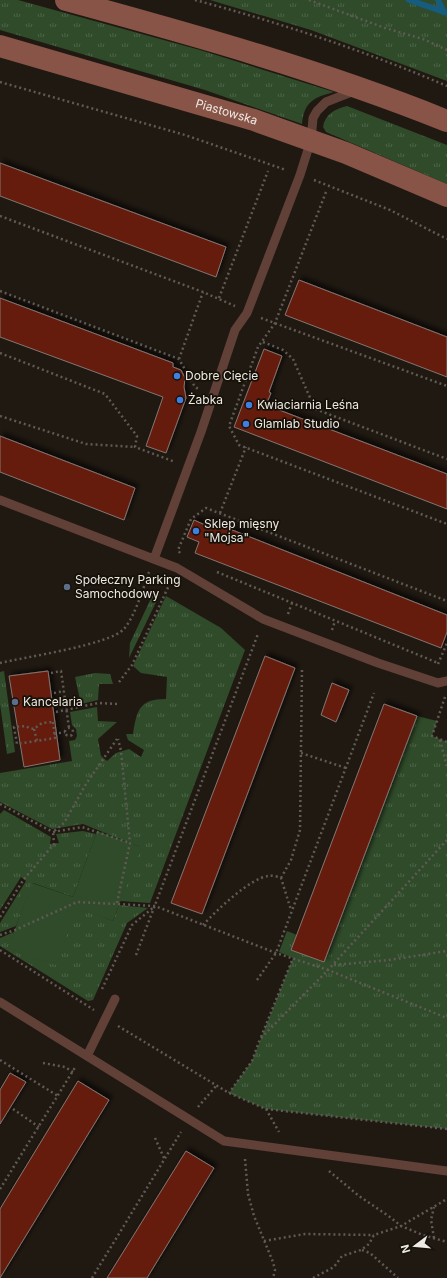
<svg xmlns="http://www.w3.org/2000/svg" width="447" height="1278" font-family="Inter,sans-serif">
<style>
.grass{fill:url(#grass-tufts)}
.garden{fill:#2f4b29}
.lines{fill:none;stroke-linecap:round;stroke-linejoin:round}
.stream{stroke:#165c7e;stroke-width:6}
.building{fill:#651d0b;stroke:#837572;filter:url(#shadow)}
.path{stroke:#605a54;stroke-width:2.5;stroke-dasharray:2 3;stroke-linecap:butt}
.service{stroke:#614038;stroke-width:9}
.secondary{stroke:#885447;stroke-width:22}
.shop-dot{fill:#3f7fe0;stroke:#161109;stroke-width:1.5}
.service-dot{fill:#5c6f8a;stroke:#161109;stroke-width:1.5}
.labels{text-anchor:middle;stroke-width:3.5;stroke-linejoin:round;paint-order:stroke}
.street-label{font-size:12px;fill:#ede9e3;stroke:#161109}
.poi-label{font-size:12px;fill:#ede9e3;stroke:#161109;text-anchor:start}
</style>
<defs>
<pattern id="grass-tufts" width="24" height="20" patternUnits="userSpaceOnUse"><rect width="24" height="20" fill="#2f4b29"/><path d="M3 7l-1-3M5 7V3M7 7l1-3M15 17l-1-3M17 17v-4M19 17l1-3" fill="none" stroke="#4d6548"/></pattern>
<filter id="shadow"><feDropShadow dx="3.5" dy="-3.5" stdDeviation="2" flood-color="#0009"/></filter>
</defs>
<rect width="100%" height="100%" fill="#201912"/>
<path class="grass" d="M 0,0 L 18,0 L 200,50 L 334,92 C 314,97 304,102 302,124 L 205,90 L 0,30 Z
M 210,0 L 447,0 L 447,81 L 311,30 Z
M 347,106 L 447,145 L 447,184 L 326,132 L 323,127 C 325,114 335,109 347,106 Z
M 154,592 L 160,594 L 129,658 L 130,643 Z
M 166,596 L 221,628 L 245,650 L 150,903 L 120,901 L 140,847 L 83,824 L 52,829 L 0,802 L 0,773 L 72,761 L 69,741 L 75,740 L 77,736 L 76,729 L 72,725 L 70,712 L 97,707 L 98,721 L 117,722 L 98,739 L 101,756 L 107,761 L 116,753 L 129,749 L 141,757 L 144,750 L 128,740 L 126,734 L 133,734 C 137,710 139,699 166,699 L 167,677 L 141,673 L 133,666 Z
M 4,671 L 15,752 L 7,754 L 0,704 L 0,672 Z
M 95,673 L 110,674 L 113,684 L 99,684 L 98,700 L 81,704 L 75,677 Z
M 417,716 L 437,721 L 432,736 L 447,742 L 447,1129 L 266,1109 L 229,1093 L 252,1061 L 293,958 L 279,952 L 287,931 L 297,935 L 292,950 L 324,962 Z
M 4,810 L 51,837 L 50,844 L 59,843 L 56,834 L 83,831 L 96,834 L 73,897 L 33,883 L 16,926 L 0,932 L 0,923 L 26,881 L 21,877 L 0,910 L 0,814 Z
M 119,905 L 148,908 L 127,923 L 93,1000 L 88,1001 L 0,946 L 0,938 L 14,932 L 9,948 L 77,907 L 113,921 Z"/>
<path class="garden" d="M 97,831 L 141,847 L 113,921 L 77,908 L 56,965 L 8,948 L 32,883 L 73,897 Z"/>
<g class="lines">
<path class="stream" d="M 409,0 L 447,13
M 438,0 L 444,12"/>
</g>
<path class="building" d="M 0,163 L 226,247 L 216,277 L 0,196 Z
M 299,280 L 447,337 L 447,377 L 285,315 Z
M 0,298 L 173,363 L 173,367 L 181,370 L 185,378 L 184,387 L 186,398 L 166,453 L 146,446 L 163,397 L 0,337 Z
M 264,349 L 282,356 L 269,392 L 271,393 L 266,405 L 447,474 L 447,509 L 234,427 Z
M 0,436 L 135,488 L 124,520 L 0,472 Z
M 194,520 L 205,525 L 207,520 L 447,615 L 447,632 L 441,648 L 195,553 L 199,542 L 187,537 Z
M 265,656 L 295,668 L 202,914 L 171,903 Z
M 48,671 L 60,760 L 24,767 L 9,676 Z
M 332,683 L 349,690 L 336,722 L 321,715 Z
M 384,704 L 417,716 L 324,962 L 291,950 Z
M 10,1073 L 26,1082 L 0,1124 L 0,1090 Z
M 78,1081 L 109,1100 L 0,1278 L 0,1209 Z
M 186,1151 L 214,1168 L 147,1278 L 107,1278 Z"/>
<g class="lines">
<path class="path" d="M 195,0 C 281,23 365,51 447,86
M 309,0 L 385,28 L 423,39 L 447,50
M 0,82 L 185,135 L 286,170
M 314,180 L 390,210 L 447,239
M 326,192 L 275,323 L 258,347 L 229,426 L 239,445 L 447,524
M 0,216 L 203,292 L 235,306
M 0,291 L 179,359 L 195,387 L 200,390
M 219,298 L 268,171
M 261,318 L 447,386
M 263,342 L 283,350 L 293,359 L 315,409 L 447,459
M 0,353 L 105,394 L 137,436 L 135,447 L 175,462
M 179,359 L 203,292
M 0,416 L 86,444 L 135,447
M 220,513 L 246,447
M 180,553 L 178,550 L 191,519 L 206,508 L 447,601
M 217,572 L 438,663
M 288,614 L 292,603
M 332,630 L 335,621
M 0,663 C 25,657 109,645 124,629 C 135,616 143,589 149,572
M 438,664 L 447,643
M 51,673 L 61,671 L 69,728
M 119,682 L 132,665 L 171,581
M 54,693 L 64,691
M 445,697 L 432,736 L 447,742
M 56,712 L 98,703 L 118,704
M 53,722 L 55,738 L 17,744 L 14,727 L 26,726 L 29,728 L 34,729 L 42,723 Z
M65 732a4 4 0 1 1 8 0a4 4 0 1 1-8 0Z
M 34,729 L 37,741
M 54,734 L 65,732
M 440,740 L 447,767
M 301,753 L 346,768
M 0,804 L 53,832 L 82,827 L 130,843
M 447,840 L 328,970 L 447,1018
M 281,878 L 291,860 L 300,830 L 302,669
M 117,903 L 130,843 L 121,751 L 118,739
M 0,917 L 24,879 L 54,844 L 53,832 L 64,823 L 86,784 L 117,739
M 203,925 C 216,911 251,877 269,876 C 273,875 278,877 281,878 L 291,910
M 0,935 L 15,930 L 77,902 L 155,906 L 276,953 L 328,970 L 260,1039 L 252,1061 L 229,1093
M 0,950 L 94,1010
M 136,955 L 258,634
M 334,965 L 389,960 L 447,951
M 257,980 L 276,953 L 374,693
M 102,989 L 132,925 L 154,907
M 118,1026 L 229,1093 L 266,1109 L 447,1129
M 261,1037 L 293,958
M 0,1060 L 58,1096
M 43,1063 L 65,1067 L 73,1072
M 198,1107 L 216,1086
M 13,1109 L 39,1127
M 266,1109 L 279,1132
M 155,1138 L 164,1158
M 245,1159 L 248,1194 L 254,1216 L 273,1262 L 275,1270 L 273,1278
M 329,1171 L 359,1196 L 390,1217 L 401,1226 L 423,1235 L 447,1242
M 0,1189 L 76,1066
M 434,1238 L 431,1220 L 434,1207
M 264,1241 L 305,1234 L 374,1235
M 362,1250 L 370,1253 L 398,1278
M 92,1278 L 181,1132
M 313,1278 L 334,1267 L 342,1256 L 361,1250 L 369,1244 L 374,1235 L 401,1226 L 447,1199"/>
<path class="service" d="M 0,500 L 177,568 L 263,619 L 378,663 L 438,683 L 447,681
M 154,559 L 201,432 L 235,330 L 247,313 L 300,175 L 311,140 L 313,118 L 317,111 L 326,102 L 354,91
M 0,1002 L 224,1141 L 447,1171
M 87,1056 L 115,999"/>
<g class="secondary">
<path d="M 66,0 C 194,35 323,71 447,121"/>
<path id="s1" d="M 0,46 L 254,120 L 346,153 L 447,196"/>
</g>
</g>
<g class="shop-dot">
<circle cx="177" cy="376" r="4"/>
<circle cx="180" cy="400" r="4"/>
<circle cx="249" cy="405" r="4"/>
<circle cx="246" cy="424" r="4"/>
<circle cx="196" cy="531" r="4"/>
</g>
<g class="service-dot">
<circle cx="67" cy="587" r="4"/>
<circle cx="15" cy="702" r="4"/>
</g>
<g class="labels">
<g class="street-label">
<text dy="4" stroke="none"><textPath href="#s1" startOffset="236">Piastowska</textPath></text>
</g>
<g class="poi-label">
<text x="185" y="380">Dobre Cięcie</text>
<text x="188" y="404">Żabka</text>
<text x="257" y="409">Kwiaciarnia Leśna</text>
<text x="254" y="428">Glamlab Studio</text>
<text x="204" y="528">Sklep mięsny<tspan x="204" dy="14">"Mojsa"</tspan></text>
<text x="75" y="584">Społeczny Parking<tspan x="75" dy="14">Samochodowy</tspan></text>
<text x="23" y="706">Kancelaria</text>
</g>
</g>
<g transform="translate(415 1246) rotate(254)" stroke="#161109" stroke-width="3" paint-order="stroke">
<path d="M0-3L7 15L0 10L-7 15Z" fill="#ede9e3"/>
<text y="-6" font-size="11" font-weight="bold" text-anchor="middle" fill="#ede9e3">N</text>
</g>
</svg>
